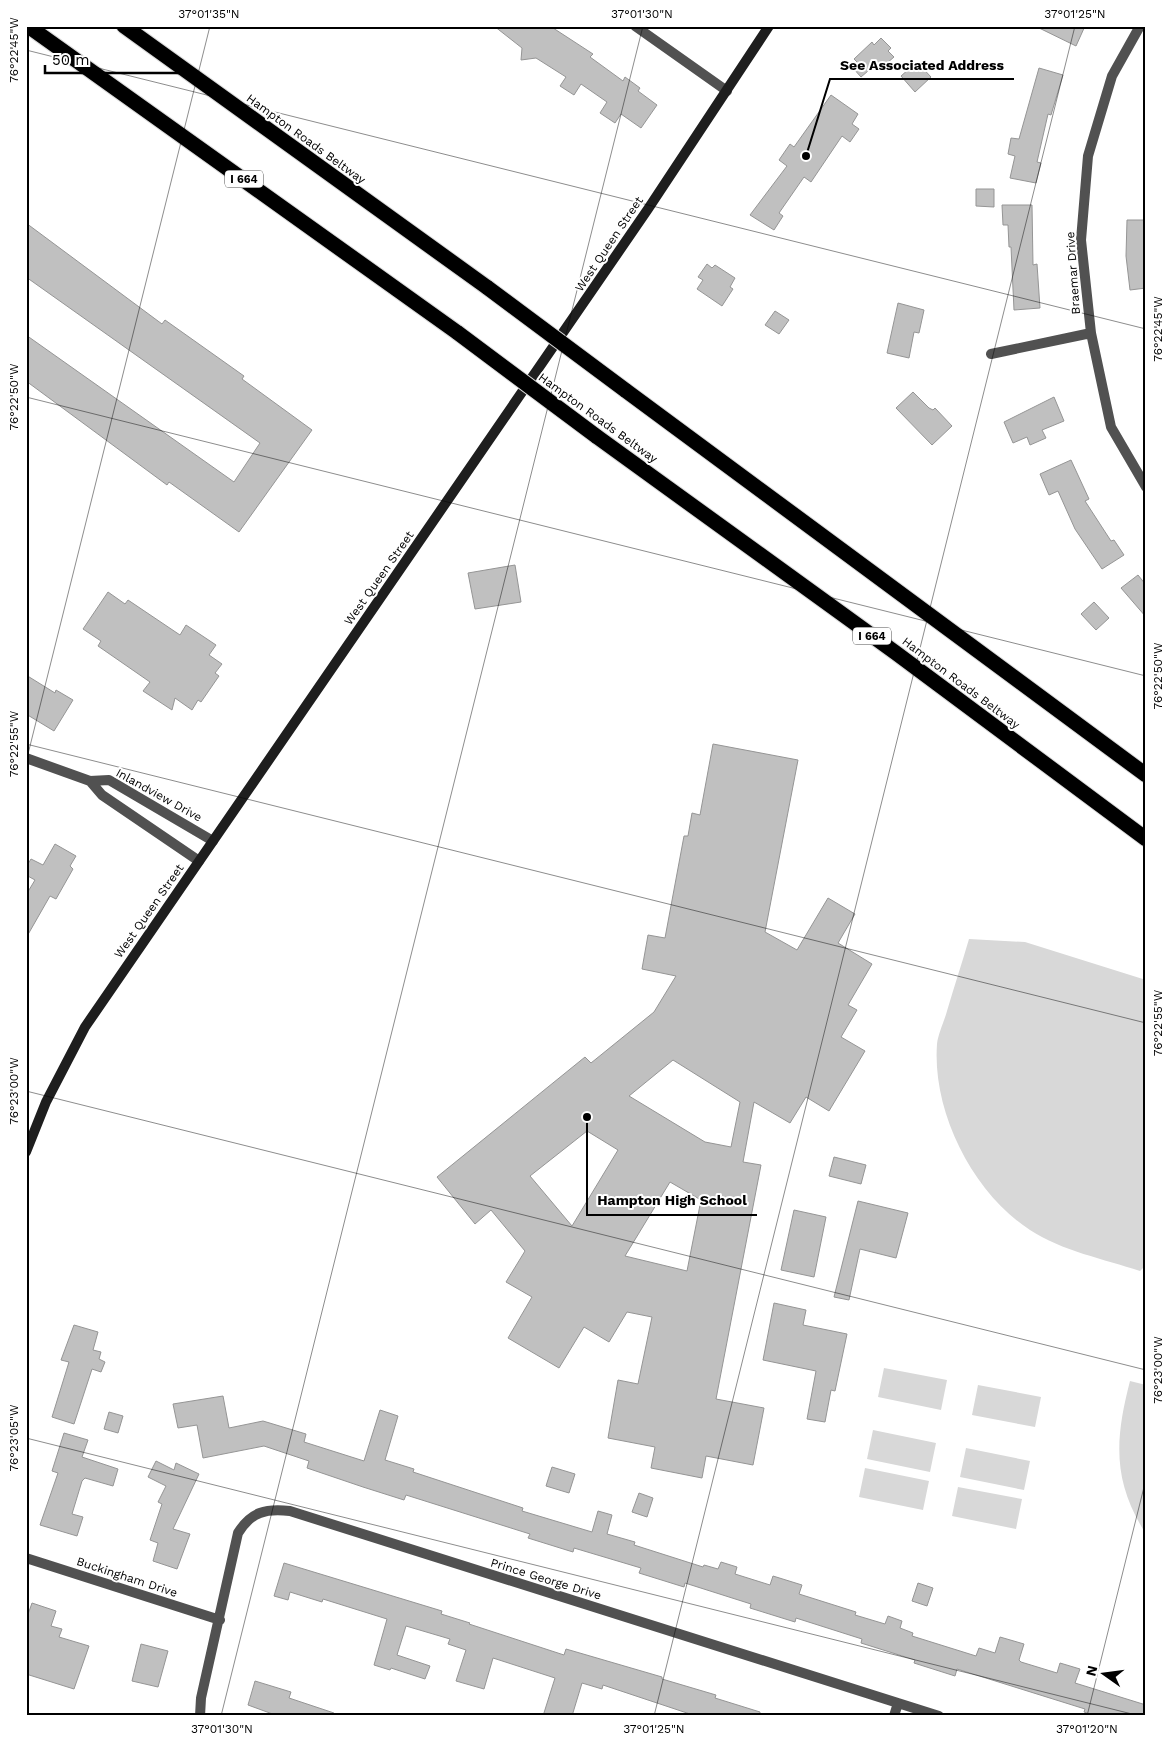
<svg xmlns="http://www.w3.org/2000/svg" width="1172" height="1742" font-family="'Work Sans',sans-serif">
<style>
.green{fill:#d8d8d8}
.building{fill:#c0c0c0;stroke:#959595;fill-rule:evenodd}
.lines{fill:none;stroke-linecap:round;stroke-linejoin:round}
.motorway-casing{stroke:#dbdbdb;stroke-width:17}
.minor{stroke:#515151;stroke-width:10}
.secondary{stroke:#1e1e1e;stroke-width:10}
.motorway{stroke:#000;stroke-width:15}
.motorway-bridge-casing{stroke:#dbdbdb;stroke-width:17;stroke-linecap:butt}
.motorway-bridge{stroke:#000;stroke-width:15}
.ticks{fill:none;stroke:#000;stroke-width:1;stroke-opacity:0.45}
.labels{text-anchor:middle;stroke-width:4;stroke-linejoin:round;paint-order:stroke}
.shield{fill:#fff;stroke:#4c4c4c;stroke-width:1}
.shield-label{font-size:11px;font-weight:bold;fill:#000}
.street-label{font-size:12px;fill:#000;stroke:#fff}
.leader{fill:none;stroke:#000;stroke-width:2}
.callout-dot{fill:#000;stroke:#fff;stroke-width:2}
.callout-label{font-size:14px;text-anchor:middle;font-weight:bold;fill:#000;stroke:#fff;stroke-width:4;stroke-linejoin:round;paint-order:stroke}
.neatline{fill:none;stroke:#000;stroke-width:2}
.ticks-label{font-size:12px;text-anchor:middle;fill:#000}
</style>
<rect width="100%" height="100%" fill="#fff"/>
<path class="green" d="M 969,939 L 1025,942 L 1146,980 L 1146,1265 L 1140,1271 C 1104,1259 1062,1251 1030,1230 C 973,1193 932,1112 937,1044 C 938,1034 944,1022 947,1011 C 954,987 962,963 969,939 Z
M 884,1368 L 947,1380 L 941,1410 L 878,1397 Z
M 1130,1381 L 1146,1385 L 1146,1534 C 1112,1481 1115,1439 1130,1381 Z
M 978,1385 L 1041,1397 L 1035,1427 L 972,1415 Z
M 873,1430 L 936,1443 L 930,1472 L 867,1459 Z
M 966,1448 L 1030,1461 L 1024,1490 L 960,1477 Z
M 865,1468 L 929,1481 L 923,1510 L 859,1497 Z
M 958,1487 L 1022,1499 L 1016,1529 L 952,1516 Z"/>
<path class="building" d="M 494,26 L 550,26 L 593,54 L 590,57 L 623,81 L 625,77 L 640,88 L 638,91 L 657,105 L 641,128 L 621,114 L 615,123 L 600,113 L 607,102 L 581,84 L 574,95 L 560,86 L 566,77 L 536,58 L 521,60 L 522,48 Z
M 1035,26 L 1085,26 L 1076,46 Z
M 881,38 L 891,48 L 888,51 L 894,57 L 879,70 L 875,65 L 861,77 L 852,67 L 857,62 L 854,59 L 872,42 L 874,45 Z
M 917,62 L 931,77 L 915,92 L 901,76 Z
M 1039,68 L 1063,75 L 1051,115 L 1048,114 L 1037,162 L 1041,163 L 1036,183 L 1010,178 L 1015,156 L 1008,154 L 1011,138 L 1019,139 Z
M 831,95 L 858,114 L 852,124 L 859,129 L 850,142 L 842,136 L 811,182 L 804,177 L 779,213 L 783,216 L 774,230 L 750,215 L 787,166 L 779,160 L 790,144 L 794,147 Z
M 976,189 L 994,189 L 994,207 L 976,206 Z
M 1002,205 L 1032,205 L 1033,265 L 1037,264 L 1040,308 L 1014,310 L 1011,247 L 1009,247 L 1008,225 L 1003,225 Z
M 1127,220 L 1146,220 L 1146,288 L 1130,290 L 1126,256 Z
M 26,223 L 162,324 L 165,320 L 244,376 L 242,379 L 312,430 L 239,532 L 169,482 L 167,485 L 26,381 L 26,335 L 234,482 L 260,443 L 26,277 Z
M 707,264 L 712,268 L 715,265 L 735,278 L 730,287 L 733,289 L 722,306 L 697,289 L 703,280 L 698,277 Z
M 898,303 L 924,310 L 919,333 L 914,332 L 909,358 L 887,353 Z
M 775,311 L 789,320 L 779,334 L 765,325 Z
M 913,392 L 929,408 L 933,410 L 935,408 L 952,426 L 932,445 L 896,408 Z
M 1054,397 L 1064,421 L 1042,430 L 1046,438 L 1030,445 L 1027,437 L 1013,443 L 1004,422 Z
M 1071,460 L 1089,499 L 1085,501 L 1111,541 L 1114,540 L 1124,555 L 1102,569 L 1075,529 L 1058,491 L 1049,495 L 1040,474 Z
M 515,565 L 521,602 L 475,609 L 468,573 Z
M 1138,575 L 1146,585 L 1146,617 L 1121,588 Z
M 108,592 L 125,604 L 128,600 L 180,635 L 186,625 L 216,645 L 209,655 L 222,664 L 215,673 L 219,676 L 201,702 L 198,700 L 192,710 L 175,698 L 172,710 L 143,691 L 150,682 L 98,646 L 101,641 L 83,629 Z
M 1094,602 L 1109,618 L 1096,630 L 1081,614 Z
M 26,675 L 55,693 L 56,690 L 73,700 L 54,731 L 26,714 Z
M 713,744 L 798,760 L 765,932 L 797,950 L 828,898 L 855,914 L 838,943 L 872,964 L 848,1005 L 857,1010 L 841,1037 L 865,1051 L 829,1111 L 806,1097 L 790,1123 L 754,1102 L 743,1162 L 761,1165 L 716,1399 L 764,1408 L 753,1465 L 706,1456 L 702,1478 L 651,1468 L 655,1447 L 608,1438 L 618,1380 L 638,1384 L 652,1317 L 627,1312 L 609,1342 L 584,1327 L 559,1368 L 508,1338 L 532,1297 L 506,1282 L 525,1251 L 491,1210 L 475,1224 L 437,1177 L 585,1057 L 591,1063 L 654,1012 L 676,976 L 642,969 L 648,935 L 665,938 L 684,836 L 688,836 L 692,813 L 700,815 ZM 673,1060 L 740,1102 L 731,1147 L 705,1142 L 629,1096 ZM 587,1131 L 618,1150 L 572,1226 L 530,1176 ZM 670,1182 L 701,1200 L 687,1271 L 625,1256 Z
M 55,844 L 76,856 L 70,866 L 73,869 L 56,899 L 50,896 L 26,938 L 26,895 L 35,880 L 26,875 L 26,867 L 31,859 L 43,865 Z
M 834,1157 L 866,1165 L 861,1184 L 829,1176 Z
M 858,1201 L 908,1213 L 896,1258 L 860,1249 L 849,1300 L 834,1297 Z
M 794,1210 L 826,1217 L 814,1277 L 781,1270 Z
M 774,1303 L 806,1310 L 803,1325 L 847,1334 L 835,1391 L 831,1390 L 825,1422 L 807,1419 L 816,1371 L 763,1360 Z
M 74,1325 L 98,1332 L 93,1350 L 101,1352 L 99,1359 L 105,1362 L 101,1372 L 92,1369 L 74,1424 L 52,1417 L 69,1362 L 61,1360 Z
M 223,1396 L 229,1428 L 263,1421 L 306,1434 L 304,1442 L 364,1461 L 380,1410 L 398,1416 L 385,1460 L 414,1469 L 413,1472 L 523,1508 L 522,1511 L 592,1532 L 598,1511 L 612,1515 L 607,1534 L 635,1542 L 634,1545 L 703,1567 L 704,1565 L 718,1569 L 721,1562 L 737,1567 L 735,1574 L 770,1585 L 773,1576 L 802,1585 L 799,1594 L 856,1612 L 855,1615 L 885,1624 L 888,1616 L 902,1621 L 900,1628 L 913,1633 L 912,1636 L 976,1656 L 979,1648 L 995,1653 L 1000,1637 L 1024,1644 L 1019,1660 L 1021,1662 L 1057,1673 L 1060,1663 L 1080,1669 L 1075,1683 L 1146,1705 L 1146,1716 L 1095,1716 L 1084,1712 L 1085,1709 L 957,1669 L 955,1676 L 914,1663 L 915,1660 L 861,1643 L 862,1639 L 796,1618 L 795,1622 L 750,1608 L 751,1604 L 685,1583 L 684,1587 L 639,1573 L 641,1568 L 574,1548 L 573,1552 L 528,1538 L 530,1534 L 406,1495 L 404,1500 L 363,1487 L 307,1468 L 309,1461 L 264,1446 L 203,1458 L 197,1425 L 178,1428 L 173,1404 Z
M 109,1412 L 123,1416 L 118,1433 L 104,1429 Z
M 64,1433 L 88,1440 L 82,1457 L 118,1469 L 113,1486 L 85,1478 L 82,1481 L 72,1514 L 83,1517 L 77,1536 L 40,1525 L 58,1473 L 52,1471 Z
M 156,1461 L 174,1470 L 176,1463 L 199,1474 L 173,1529 L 190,1534 L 177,1569 L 153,1561 L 158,1543 L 150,1540 L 162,1504 L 158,1502 L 166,1486 L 148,1477 Z
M 552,1467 L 575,1474 L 569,1493 L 546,1486 Z
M 639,1493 L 653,1498 L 647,1517 L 632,1512 Z
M 284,1563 L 442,1611 L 441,1614 L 470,1623 L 469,1624 L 564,1655 L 566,1649 L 662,1677 L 662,1679 L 716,1695 L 715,1698 L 760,1712 L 760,1716 L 696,1716 L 603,1685 L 602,1689 L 582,1683 L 572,1716 L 543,1716 L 555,1678 L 493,1658 L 484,1689 L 456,1681 L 466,1650 L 448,1644 L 450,1639 L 406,1626 L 397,1655 L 430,1666 L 425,1679 L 391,1668 L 390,1670 L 374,1665 L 387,1619 L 323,1599 L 322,1602 L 290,1592 L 288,1600 L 274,1596 Z
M 918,1583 L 933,1588 L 927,1606 L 912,1601 Z
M 32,1603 L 56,1611 L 51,1626 L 62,1629 L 59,1637 L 89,1646 L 74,1689 L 26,1674 L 26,1620 Z
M 141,1644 L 168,1651 L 158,1687 L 132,1681 Z
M 255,1681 L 291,1692 L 289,1698 L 334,1713 L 334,1716 L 278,1716 L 248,1705 Z"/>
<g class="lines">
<g class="motorway-casing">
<path id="motorway" d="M 28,26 L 458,333
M 124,26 L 488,288
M 625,390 L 1146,775
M 596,436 L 896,653 L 1146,839"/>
</g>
<path class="minor" d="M 635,26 L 727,91
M 1140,26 L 1112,76 L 1088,156 L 1081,240 L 1091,333 L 1111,427 L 1146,487
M 991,354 L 1091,333
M 26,758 L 90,781
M 199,861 L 102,795 L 90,781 L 109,780 L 213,841
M 26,1558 L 220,1620
M 200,1716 L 201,1698 L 238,1533 C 251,1512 266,1508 290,1511 L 939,1716
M 894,1716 L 898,1703"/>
<path class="secondary" d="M 26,1152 L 46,1102 L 85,1027 L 648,209 L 769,26"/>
<use href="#motorway" class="motorway"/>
<g class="motorway-bridge-casing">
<path id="motorway-bridge" d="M 488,288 L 625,390
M 458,333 L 596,436"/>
</g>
<use href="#motorway-bridge" class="motorway-bridge"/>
</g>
<path class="ticks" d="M 26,50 L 1146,329M 26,397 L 1146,676M 26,744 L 1146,1023M 26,762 L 210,26M 26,1091 L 1146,1370M 26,1438 L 1140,1716M 221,1716 L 643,26M 654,1716 L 1075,26M 1087,1716 L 1146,1479"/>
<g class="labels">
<g class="shield">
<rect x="225" y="170.5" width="38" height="17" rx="4"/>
<rect x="853" y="627.5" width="38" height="17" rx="4"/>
</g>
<g class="shield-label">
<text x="244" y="183">I 664</text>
<text x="872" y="640">I 664</text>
</g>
<g class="street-label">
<text transform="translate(306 139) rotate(36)" y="4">Hampton Roads Beltway</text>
<text transform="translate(609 244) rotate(-56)" y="4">West Queen Street</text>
<text transform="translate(1073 273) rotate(-94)" y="4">Braemar Drive</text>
<text transform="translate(598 418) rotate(36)" y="4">Hampton Roads Beltway</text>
<text transform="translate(379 578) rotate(-55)" y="4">West Queen Street</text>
<text transform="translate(961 683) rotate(37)" y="4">Hampton Roads Beltway</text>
<text transform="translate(159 795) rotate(29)" y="4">Inlandview Drive</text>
<text transform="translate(149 911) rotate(-55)" y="4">West Queen Street</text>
<text transform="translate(127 1577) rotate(18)" y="4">Buckingham Drive</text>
<text transform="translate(546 1579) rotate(17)" y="4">Prince George Drive</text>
</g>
</g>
<path class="leader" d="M806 156L830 79H1014M587 1117L587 1215H757"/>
<g class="callout-dot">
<circle cx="806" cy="156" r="5"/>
<circle cx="587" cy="1117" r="5"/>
</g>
<g class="callout-label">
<text x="922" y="70">See Associated Address</text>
<text x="672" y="1205">Hampton High School</text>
</g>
<rect width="1172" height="1742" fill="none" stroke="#ffffff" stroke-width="55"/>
<g transform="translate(1104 1674) rotate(284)" stroke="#ffffff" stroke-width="4" paint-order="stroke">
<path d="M0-4L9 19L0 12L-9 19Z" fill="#000000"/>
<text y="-8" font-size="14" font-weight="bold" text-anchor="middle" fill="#000000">N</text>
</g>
<path d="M45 65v8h136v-8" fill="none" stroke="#000000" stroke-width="2.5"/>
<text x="52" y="65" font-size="15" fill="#000000" stroke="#ffffff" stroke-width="4" paint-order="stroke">50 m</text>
<rect x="28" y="28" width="1116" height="1686" class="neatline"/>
<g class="ticks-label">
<text x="209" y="18">37°01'35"N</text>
<text x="642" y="18">37°01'30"N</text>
<text x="1075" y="18">37°01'25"N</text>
<text transform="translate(14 50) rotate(-90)" y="4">76°22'45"W</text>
<text transform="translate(1158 329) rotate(-90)" y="4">76°22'45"W</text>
<text transform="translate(14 397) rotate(-90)" y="4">76°22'50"W</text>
<text transform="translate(1158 676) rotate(-90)" y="4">76°22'50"W</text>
<text transform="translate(14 744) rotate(-90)" y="4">76°22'55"W</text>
<text transform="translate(1158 1023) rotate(-90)" y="4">76°22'55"W</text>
<text transform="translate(14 1091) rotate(-90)" y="4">76°23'00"W</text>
<text transform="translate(1158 1370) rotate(-90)" y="4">76°23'00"W</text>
<text transform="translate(14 1438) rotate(-90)" y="4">76°23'05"W</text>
<text x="222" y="1733">37°01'30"N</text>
<text x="654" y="1733">37°01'25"N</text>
<text x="1087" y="1733">37°01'20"N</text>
</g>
</svg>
